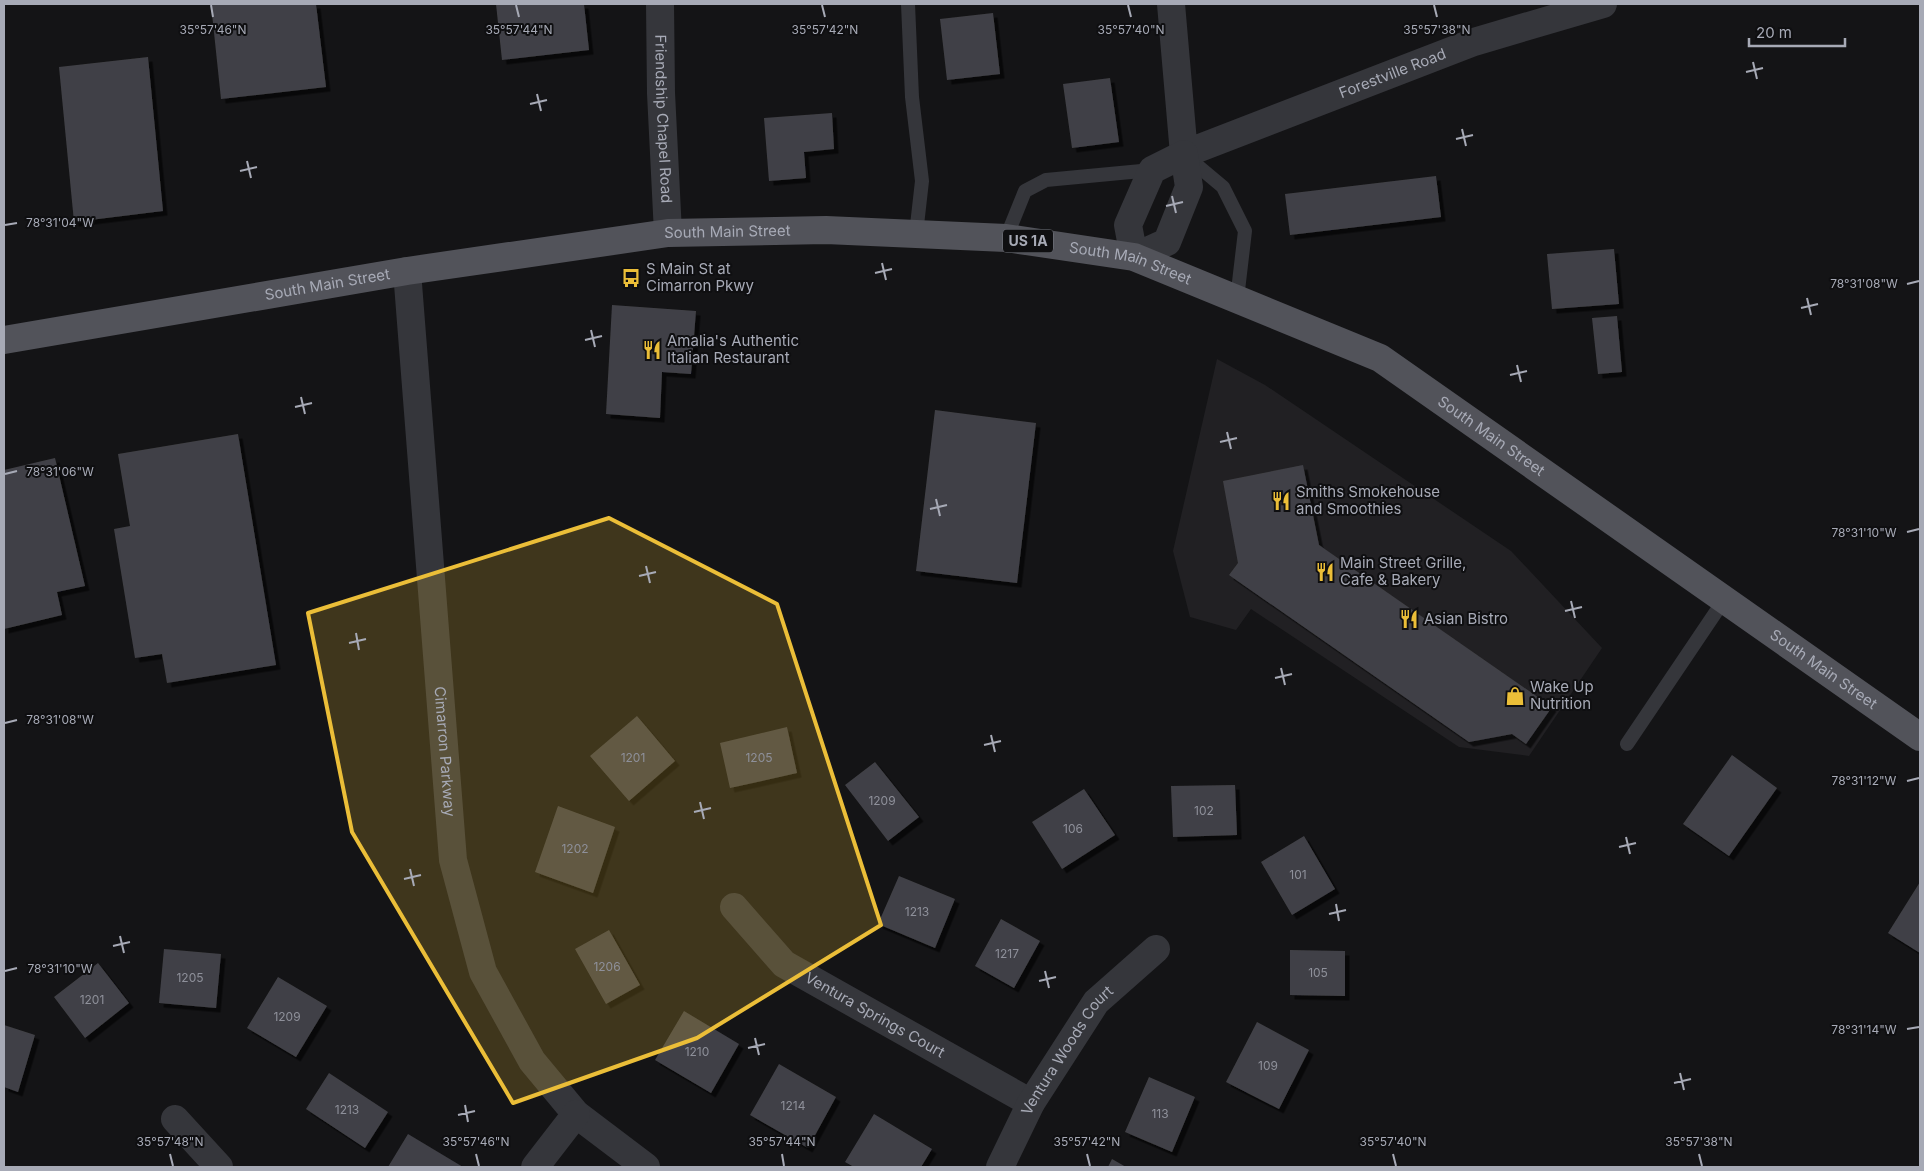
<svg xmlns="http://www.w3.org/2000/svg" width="1924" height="1171" font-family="Inter,sans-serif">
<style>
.built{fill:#212023}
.building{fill:#414146;filter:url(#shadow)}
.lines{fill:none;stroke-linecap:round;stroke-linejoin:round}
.service{stroke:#35363b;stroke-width:14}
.minor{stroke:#35363b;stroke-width:28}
.primary{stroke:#52535a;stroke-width:28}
.marked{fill:#ebbe38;fill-opacity:0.2;stroke:#ebbe38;stroke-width:4;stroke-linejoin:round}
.ticks{fill:none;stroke:#a7aab6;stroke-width:2}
.labels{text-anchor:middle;stroke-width:4;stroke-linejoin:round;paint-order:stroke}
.number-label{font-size:12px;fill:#8e909a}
.shield{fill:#0f0f11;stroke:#797c84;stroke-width:1}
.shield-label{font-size:14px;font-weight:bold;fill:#a7aab6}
.street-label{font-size:15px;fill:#a7aab6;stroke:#0f0f11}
.poi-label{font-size:15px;fill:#a7aab6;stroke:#0f0f11;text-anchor:start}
.ticks-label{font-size:12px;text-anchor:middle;fill:#a7aab6;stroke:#0f0f11;stroke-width:4;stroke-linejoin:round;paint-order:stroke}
</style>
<defs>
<filter id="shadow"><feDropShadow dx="4.5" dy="4.5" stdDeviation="0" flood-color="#0009"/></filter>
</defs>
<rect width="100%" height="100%" fill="#141416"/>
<path class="built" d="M 1217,359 L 1265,385 L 1511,551 L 1602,648 L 1529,756 L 1459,747 L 1251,609 L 1236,630 L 1190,617 L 1173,551 Z"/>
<path class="building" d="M 211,4 L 316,4 L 326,87 L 221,99 Z
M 496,4 L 584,4 L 589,50 L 502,60 Z
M 993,13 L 1000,74 L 947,80 L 940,19 Z
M 148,57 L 163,211 L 74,222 L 59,67 Z
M 1110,78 L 1119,142 L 1072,148 L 1063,84 Z
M 832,113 L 834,149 L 804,152 L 806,178 L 769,181 L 764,118 Z
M 1436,176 L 1441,217 L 1290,235 L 1285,194 Z
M 1614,249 L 1619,304 L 1552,309 L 1547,254 Z
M 612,305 L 696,311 L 691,374 L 662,372 L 660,418 L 606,414 Z
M 1617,316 L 1622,372 L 1598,374 L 1592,318 Z
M 935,410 L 1036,423 L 1017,583 L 916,571 Z
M 238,434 L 276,665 L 167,683 L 162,654 L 135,658 L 114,529 L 130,526 L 118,454 Z
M 55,458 L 85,586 L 57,592 L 62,615 L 4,629 L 4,470 Z
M 1303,465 L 1319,545 L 1552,707 L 1526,744 L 1512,734 L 1469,742 L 1229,575 L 1238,563 L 1223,481 Z
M 637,716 L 675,761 L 629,801 L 590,756 Z
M 787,727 L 797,773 L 730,788 L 720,743 Z
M 1732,755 L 1777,788 L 1729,856 L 1683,824 Z
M 875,762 L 919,817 L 888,841 L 845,785 Z
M 1235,785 L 1237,835 L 1173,837 L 1171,786 Z
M 1084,789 L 1115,835 L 1062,869 L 1032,822 Z
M 558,806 L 615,827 L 593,893 L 535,872 Z
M 1304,836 L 1335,889 L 1292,915 L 1261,862 Z
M 899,876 L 955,899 L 935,948 L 878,924 Z
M 1920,882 L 1920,953 L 1888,933 Z
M 1001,919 L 1040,941 L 1014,988 L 975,966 Z
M 609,930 L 640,985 L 606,1004 L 575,949 Z
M 164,949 L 221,954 L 216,1008 L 159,1003 Z
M 1290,950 L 1345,951 L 1345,996 L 1290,995 Z
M 98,963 L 129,1003 L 85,1038 L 54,997 Z
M 278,977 L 327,1006 L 296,1057 L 247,1028 Z
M 684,1011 L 739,1044 L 711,1093 L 655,1060 Z
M 1257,1022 L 1309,1050 L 1279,1109 L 1226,1082 Z
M 4,1025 L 35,1035 L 18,1092 L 4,1087 Z
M 779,1064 L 836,1097 L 808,1148 L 750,1115 Z
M 329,1073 L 388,1112 L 365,1148 L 306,1109 Z
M 1149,1077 L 1195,1097 L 1172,1152 L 1125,1132 Z
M 874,1114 L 932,1149 L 921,1167 L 854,1167 L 845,1162 Z
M 408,1134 L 463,1167 L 388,1167 Z
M 1112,1159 L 1126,1167 L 1108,1167 Z"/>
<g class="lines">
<path class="service" d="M 908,4 L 912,97 L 922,181 L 916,234
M 1186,156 L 1223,187 L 1245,231 L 1237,299
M 1006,238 L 1025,191 L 1046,180 L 1152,170
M 1627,744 L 1724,600"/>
<g class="minor">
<path id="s1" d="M 660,4 L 661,93 L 668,233"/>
<path id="s2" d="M 1171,4 L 1184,154 L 1474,42 L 1603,4"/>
<path d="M 1184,154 L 1189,187 L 1167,242 L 1134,257 L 1128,225 L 1152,170 Z"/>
<path id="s3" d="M 407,271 L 453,860 L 483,972 L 532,1061 L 576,1114 L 646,1167"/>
<path id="s4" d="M 734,907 L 784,964 L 1031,1103"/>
<path d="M 175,1119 L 219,1167"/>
<path d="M 535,1167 L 576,1114"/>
<path id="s5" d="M 1000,1167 L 1031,1103 L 1096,1002 L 1156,949"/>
</g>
<path class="primary" id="s6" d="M 4,340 L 407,271 L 668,233 L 826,230 L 1006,238 L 1134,257 L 1380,358 L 1920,737"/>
</g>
<path class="marked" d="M 609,518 L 777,604 L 881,925 L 697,1038 L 513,1103 L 352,832 L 308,613 Z"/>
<path class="ticks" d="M 211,5 L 213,17M 516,5 L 519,17M 822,5 L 825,17M 1128,5 L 1131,17M 1434,5 L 1437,17M 1753,62 L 1757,79M 1746,72 L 1763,68M 537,94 L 541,111M 530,104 L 547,100M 1462,129 L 1466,146M 1456,139 L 1473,135M 247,161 L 251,178M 240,171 L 257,167M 1172,196 L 1176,213M 1166,206 L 1183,202M 5,225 L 17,223M 882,263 L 886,280M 875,273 L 892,269M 1907,284 L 1919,281M 1807,298 L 1811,315M 1801,308 L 1818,304M 591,330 L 595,347M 585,340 L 602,336M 1517,365 L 1521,382M 1510,375 L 1527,371M 301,397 L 305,414M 295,407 L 312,403M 1227,432 L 1231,449M 1220,442 L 1237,438M 5,474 L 17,471M 936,499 L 940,516M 930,509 L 947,505M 1907,532 L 1919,529M 646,566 L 650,583M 639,576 L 656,572M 1571,601 L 1575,618M 1565,611 L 1582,607M 356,633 L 359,650M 349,643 L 366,639M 1281,668 L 1285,685M 1275,678 L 1292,674M 5,723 L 17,720M 991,735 L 995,752M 984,745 L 1001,741M 1907,781 L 1919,778M 700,802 L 704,819M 694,812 L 711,808M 1626,837 L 1630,854M 1619,847 L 1636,843M 410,869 L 414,886M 404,879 L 421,875M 1336,904 L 1339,921M 1329,914 L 1346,910M 120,936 L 124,953M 113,946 L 130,942M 5,971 L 17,968M 1045,971 L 1049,988M 1039,981 L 1056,977M 1907,1029 L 1919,1027M 755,1038 L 759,1055M 748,1048 L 765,1044M 1680,1073 L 1684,1090M 1674,1083 L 1691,1079M 465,1105 L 468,1122M 458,1115 L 475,1111M 170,1154 L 173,1166M 476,1154 L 479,1166M 782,1154 L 784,1166M 1087,1154 L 1090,1166M 1393,1154 L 1396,1166M 1699,1154 L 1702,1166"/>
<defs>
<g id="bus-bare" transform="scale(1.5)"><path d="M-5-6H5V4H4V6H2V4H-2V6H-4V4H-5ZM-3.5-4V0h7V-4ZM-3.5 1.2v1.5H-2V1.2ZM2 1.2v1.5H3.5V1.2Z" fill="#ebbe38" stroke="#0f0f11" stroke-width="2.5" paint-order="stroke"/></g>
<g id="restaurant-bare" transform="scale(1.5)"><path d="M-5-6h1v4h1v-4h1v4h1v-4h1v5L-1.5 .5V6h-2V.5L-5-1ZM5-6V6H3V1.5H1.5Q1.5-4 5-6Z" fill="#ebbe38" stroke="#0f0f11" stroke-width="2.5" paint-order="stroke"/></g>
<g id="shop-bare" transform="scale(1.5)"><path d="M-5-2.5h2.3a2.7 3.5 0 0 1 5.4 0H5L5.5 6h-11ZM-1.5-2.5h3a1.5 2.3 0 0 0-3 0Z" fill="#ebbe38" stroke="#0f0f11" stroke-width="2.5" paint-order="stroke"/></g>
</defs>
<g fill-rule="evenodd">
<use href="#bus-bare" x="631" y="278"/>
<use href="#restaurant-bare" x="652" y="350"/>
<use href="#restaurant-bare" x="1281" y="501"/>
<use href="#restaurant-bare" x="1325" y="572"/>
<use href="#restaurant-bare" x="1409" y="619"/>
<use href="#shop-bare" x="1515" y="696"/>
</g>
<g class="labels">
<g class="number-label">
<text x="633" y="762">1201</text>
<text x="759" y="762">1205</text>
<text x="882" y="805">1209</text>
<text x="1204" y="815">102</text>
<text x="1073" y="833">106</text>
<text x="575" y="853">1202</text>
<text x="1298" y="879">101</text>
<text x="917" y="916">1213</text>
<text x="1007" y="958">1217</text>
<text x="607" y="971">1206</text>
<text x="1318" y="977">105</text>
<text x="190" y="982">1205</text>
<text x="92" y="1004">1201</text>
<text x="287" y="1021">1209</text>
<text x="697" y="1056">1210</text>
<text x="1268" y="1070">109</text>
<text x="793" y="1110">1214</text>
<text x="347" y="1114">1213</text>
<text x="1160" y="1118">113</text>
</g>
<rect class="shield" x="1003" y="229.5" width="50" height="23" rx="4"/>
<g class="shield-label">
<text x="1028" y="246">US 1A</text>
</g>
<g class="street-label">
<text dy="5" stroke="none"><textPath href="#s2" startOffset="374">Forestville Road</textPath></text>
<text dy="5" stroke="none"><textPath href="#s1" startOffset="115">Friendship Chapel Road</textPath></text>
<text dy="5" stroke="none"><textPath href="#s6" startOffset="732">South Main Street</textPath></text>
<text dy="5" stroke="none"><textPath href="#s6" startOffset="1138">South Main Street</textPath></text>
<text dy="5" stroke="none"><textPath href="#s6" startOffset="328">South Main Street</textPath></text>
<text dy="5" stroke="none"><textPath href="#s6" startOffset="1542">South Main Street</textPath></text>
<text dy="5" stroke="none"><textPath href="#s6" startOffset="1948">South Main Street</textPath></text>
<text dy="5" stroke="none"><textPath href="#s3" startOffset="482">Cimarron Parkway</textPath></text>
<text dy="5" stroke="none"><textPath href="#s4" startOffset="180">Ventura Springs Court</textPath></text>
<text dy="5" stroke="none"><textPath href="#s5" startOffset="135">Ventura Woods Court</textPath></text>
</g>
<g class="poi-label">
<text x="646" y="274">S Main St at<tspan x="646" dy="17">Cimarron Pkwy</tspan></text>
<text x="667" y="346">Amalia's Authentic<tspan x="667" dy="17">Italian Restaurant</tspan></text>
<text x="1296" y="497">Smiths Smokehouse<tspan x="1296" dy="17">and Smoothies</tspan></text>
<text x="1340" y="568">Main Street Grille,<tspan x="1340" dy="17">Cafe &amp; Bakery</tspan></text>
<text x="1424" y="624">Asian Bistro</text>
<text x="1530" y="692">Wake Up<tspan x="1530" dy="17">Nutrition</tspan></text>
</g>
</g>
<g class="ticks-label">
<text x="213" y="34">35°57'46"N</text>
<text x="519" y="34">35°57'44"N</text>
<text x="825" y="34">35°57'42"N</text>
<text x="1131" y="34">35°57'40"N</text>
<text x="1437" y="34">35°57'38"N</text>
<text x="60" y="227">78°31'04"W</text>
<text x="1864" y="288">78°31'08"W</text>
<text x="60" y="476">78°31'06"W</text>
<text x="1864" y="537">78°31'10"W</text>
<text x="60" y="724">78°31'08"W</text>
<text x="1864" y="785">78°31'12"W</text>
<text x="60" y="973">78°31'10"W</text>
<text x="1864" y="1034">78°31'14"W</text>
<text x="170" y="1146">35°57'48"N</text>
<text x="476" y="1146">35°57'46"N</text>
<text x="782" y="1146">35°57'44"N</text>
<text x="1087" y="1146">35°57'42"N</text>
<text x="1393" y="1146">35°57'40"N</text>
<text x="1699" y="1146">35°57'38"N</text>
</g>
<rect width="1924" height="1171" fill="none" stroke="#a7aab6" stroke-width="10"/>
<path d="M1749 38v8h96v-8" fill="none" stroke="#a7aab6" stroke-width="2.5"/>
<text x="1756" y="38" font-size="15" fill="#a7aab6" stroke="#0f0f11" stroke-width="4" paint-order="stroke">20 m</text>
</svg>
